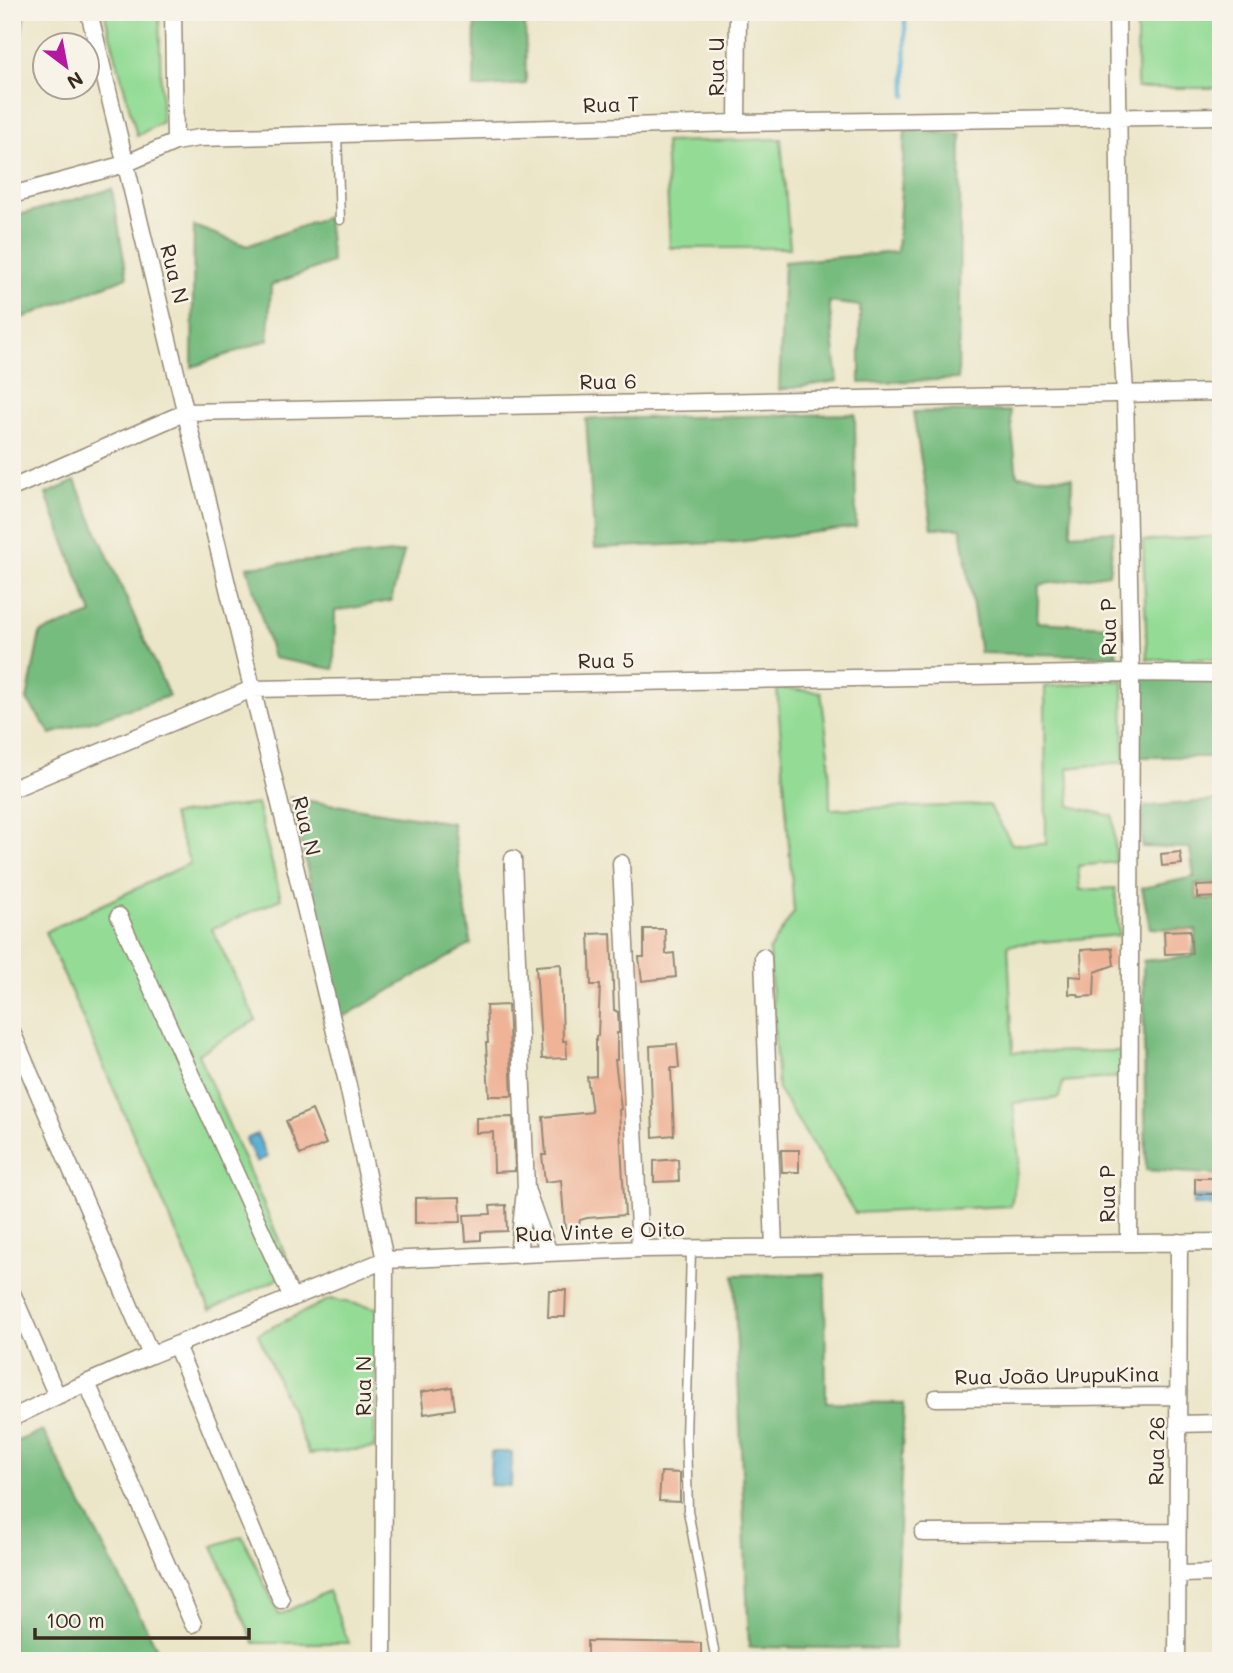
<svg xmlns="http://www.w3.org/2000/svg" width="1233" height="1673" font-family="Mali,sans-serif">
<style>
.green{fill:#94dc96;stroke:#68835a;stroke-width:2}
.forest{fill:#77bc7f;stroke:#59734e;stroke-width:2}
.water{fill:#57afd4;stroke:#496c79;stroke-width:2}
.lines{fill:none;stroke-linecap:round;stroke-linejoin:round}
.stream{stroke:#57afd4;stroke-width:4.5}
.building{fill:#efb397}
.lane-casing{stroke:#948874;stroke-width:11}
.street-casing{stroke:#948874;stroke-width:19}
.lane{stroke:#fff;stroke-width:8}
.street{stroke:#fff;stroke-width:16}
.labels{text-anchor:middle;stroke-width:5;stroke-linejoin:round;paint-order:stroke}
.street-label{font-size:21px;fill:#3b2a1e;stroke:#f7f3e8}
</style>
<rect width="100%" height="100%" fill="#f7f3e8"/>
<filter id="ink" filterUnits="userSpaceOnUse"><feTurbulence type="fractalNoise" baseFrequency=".0143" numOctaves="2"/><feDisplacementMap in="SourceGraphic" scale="14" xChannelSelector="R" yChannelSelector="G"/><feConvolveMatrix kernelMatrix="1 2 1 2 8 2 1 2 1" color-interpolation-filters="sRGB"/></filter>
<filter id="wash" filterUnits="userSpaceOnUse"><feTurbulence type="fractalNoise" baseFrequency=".00686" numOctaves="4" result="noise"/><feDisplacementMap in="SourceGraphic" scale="28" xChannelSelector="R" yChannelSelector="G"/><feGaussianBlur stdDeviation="1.57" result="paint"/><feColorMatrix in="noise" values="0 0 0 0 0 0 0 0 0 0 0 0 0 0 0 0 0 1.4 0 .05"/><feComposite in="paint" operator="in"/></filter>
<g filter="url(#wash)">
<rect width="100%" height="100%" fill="#ece6c9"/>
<path class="green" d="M 104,12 L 159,12 L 162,122 L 137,136 Z
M 1137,12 L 1221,12 L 1221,88 L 1137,88 Z
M 781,139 L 790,248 L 670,248 L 665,142 Z
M 1221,536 L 1221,659 L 1147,659 L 1143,541 Z
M 1123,680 L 1124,762 L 1068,768 L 1070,806 L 1113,816 L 1116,862 L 1078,866 L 1080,890 L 1115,888 L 1119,935 L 1008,945 L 1013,1052 L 1121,1051 L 1122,1077 L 1063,1082 L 1059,1098 L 1013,1103 L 1019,1159 L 1011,1206 L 855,1213 L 778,1089 L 769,950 L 794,912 L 777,688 L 821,692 L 829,753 L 830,809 L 989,805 L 1012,844 L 1046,844 L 1045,687 Z
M 257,804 L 281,899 L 212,929 L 256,1020 L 198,1054 L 293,1272 L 210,1310 L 45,932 L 190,863 L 172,815 Z
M 330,1299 L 377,1308 L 374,1448 L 309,1454 L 258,1334 Z
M 242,1536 L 279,1615 L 328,1591 L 349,1643 L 254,1643 L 213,1546 Z"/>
<path class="forest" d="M 12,12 L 25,12 L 21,34 L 12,37 Z
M 475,12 L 525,12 L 526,84 L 474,88 Z
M 905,130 L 961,135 L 958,379 L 860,383 L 860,306 L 829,302 L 838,381 L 779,390 L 784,262 L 897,252 Z
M 112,189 L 127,277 L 12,322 L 12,217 Z
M 327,217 L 332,262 L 271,285 L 268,340 L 192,367 L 194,226 L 247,246 Z
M 1010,411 L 1017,476 L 1072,478 L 1071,534 L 1114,531 L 1109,574 L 1039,585 L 1037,622 L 1110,626 L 1117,656 L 980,653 L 961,528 L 932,528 L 913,412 Z
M 855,414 L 856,527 L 738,542 L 595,548 L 586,419 Z
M 75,481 L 169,696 L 51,734 L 27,700 L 40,633 L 92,614 L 46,494 Z
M 404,552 L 391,601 L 335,611 L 334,669 L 273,658 L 247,567 Z
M 1139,676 L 1219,679 L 1221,682 L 1221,757 L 1139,757 Z
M 290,798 L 452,823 L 471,944 L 343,1017 Z
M 1221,800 L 1221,883 L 1195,884 L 1197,899 L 1221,899 L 1221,1175 L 1146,1170 L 1143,961 L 1193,956 L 1196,930 L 1150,928 L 1142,888 L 1194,877 L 1190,848 L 1142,847 L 1141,807 Z
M 825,1274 L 826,1402 L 904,1403 L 894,1649 L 749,1647 L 734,1275 Z
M 43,1431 L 160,1654 L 152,1661 L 108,1661 L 103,1654 L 12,1660 L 12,1443 Z"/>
<path class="water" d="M 257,1134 L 267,1157 L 256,1162 L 246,1139 Z
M 1193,1196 L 1212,1196 L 1212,1206 L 1193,1206 Z
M 491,1452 L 512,1452 L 511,1486 L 490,1485 Z"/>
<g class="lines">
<path class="stream" d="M 905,12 L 906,96"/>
</g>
<g id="blocks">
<path class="building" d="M 1180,852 L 1182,864 L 1162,866 L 1161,854 Z
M 1221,885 L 1221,897 L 1197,898 L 1197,886 Z
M 644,929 L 665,929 L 666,954 L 674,953 L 676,977 L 642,981 L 639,957 L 644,957 Z
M 1190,930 L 1192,953 L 1165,954 L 1164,931 Z
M 611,933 L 614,1010 L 618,1012 L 619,1033 L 617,1033 L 617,1060 L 615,1060 L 621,1109 L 619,1110 L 625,1215 L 587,1218 L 580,1220 L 578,1228 L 565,1229 L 561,1180 L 545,1182 L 542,1155 L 546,1155 L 543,1117 L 592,1112 L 587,1077 L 596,1076 L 596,1036 L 598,1036 L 600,985 L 591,985 L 589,934 Z
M 1112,948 L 1114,965 L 1095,972 L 1094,996 L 1079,997 L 1078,994 L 1069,994 L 1069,976 L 1082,977 L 1081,950 Z
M 561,964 L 563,1041 L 566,1041 L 567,1058 L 542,1059 L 536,966 Z
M 508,1005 L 512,1096 L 489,1096 L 486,1043 L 488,1043 L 486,1006 Z
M 677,1044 L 679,1068 L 671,1068 L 674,1135 L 653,1137 L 650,1046 Z
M 312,1110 L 326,1144 L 300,1155 L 286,1121 Z
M 513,1117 L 515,1171 L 494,1172 L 493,1132 L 476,1133 L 476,1118 Z
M 781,1150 L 799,1150 L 799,1172 L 782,1172 Z
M 678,1159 L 679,1181 L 654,1182 L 654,1161 Z
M 1195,1178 L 1221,1178 L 1221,1194 L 1195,1194 Z
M 460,1197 L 461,1222 L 415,1223 L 415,1198 Z
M 506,1205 L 507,1231 L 481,1232 L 481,1240 L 466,1241 L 464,1215 L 491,1214 L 490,1206 Z
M 549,1290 L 566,1290 L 565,1317 L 548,1317 Z
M 452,1387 L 455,1409 L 424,1414 L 421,1392 Z
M 661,1472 L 680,1473 L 680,1502 L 659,1501 Z
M 587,1641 L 701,1643 L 701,1661 L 587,1661 Z"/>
</g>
</g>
<g filter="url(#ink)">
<use href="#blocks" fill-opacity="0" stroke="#948874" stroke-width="2"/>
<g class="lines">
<g class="lane-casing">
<path id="lane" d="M 337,134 L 340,220
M 691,1249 L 686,1439 L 688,1511 L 716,1661"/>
</g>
<g class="street-casing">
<path id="street" d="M 89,12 L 348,1086 L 385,1260 L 383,1661
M 173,12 L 175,142
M 1117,12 L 1121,327 L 1125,393 L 1131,673 L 1129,1242
M 737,123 L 738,12
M 12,195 L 125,164 L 175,142 L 199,138 L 737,123 L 1221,116
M 12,488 L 186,412 L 1221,392
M 12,789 L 252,689 L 1131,673 L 1221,674
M 513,859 L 526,1189 L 549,1253
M 621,863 L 640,1249
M 119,916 L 292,1298
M 763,957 L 774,1248
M 12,1032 L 151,1355
M 518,1255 L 525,1191
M 12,1293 L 57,1396
M 176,1345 L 281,1600
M 87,1383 L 193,1624
M 936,1398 L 1178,1396
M 12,1418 L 57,1396 L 151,1355 L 385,1260 L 640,1249 L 1221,1242
M 1178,1424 L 1221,1423
M 923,1533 L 1177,1532
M 1178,1574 L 1221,1573
M 1177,1661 L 1179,1242"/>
</g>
<use href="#lane" class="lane"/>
<use href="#street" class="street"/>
</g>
</g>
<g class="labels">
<g class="street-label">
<text transform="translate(717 67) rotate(-90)" y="7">Rua U</text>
<text transform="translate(611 105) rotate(-2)" y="7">Rua T</text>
<text transform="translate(174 274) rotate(76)" y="7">Rua N</text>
<text transform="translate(608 382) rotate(-1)" y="7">Rua 6</text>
<text transform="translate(1109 627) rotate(-91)" y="7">Rua P</text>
<text transform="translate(606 661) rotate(-1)" y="7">Rua 5</text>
<text transform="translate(306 826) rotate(76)" y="7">Rua N</text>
<text transform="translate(1108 1194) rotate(-90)" y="7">Rua P</text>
<text transform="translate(600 1232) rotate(-2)" y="7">Rua Vinte e Oito</text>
<text transform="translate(1057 1376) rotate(-1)" y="7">Rua João UrupuKina</text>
<text transform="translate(364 1386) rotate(-90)" y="7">Rua N</text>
<text transform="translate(1157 1451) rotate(-89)" y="7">Rua 26</text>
</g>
</g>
<rect width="1233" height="1673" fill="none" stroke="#f7f3e8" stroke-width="42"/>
<g transform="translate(66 66) rotate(148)"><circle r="33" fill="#f7f3e8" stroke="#aca397" stroke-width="2"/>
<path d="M0-5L12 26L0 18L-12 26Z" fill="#b5179e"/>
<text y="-10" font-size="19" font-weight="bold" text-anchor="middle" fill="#3b2a1e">N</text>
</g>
<path d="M35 1628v10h214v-10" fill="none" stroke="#3b2a1e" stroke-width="3.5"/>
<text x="46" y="1628" font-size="21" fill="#3b2a1e" stroke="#f7f3e8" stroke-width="5" paint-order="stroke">100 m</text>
</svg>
